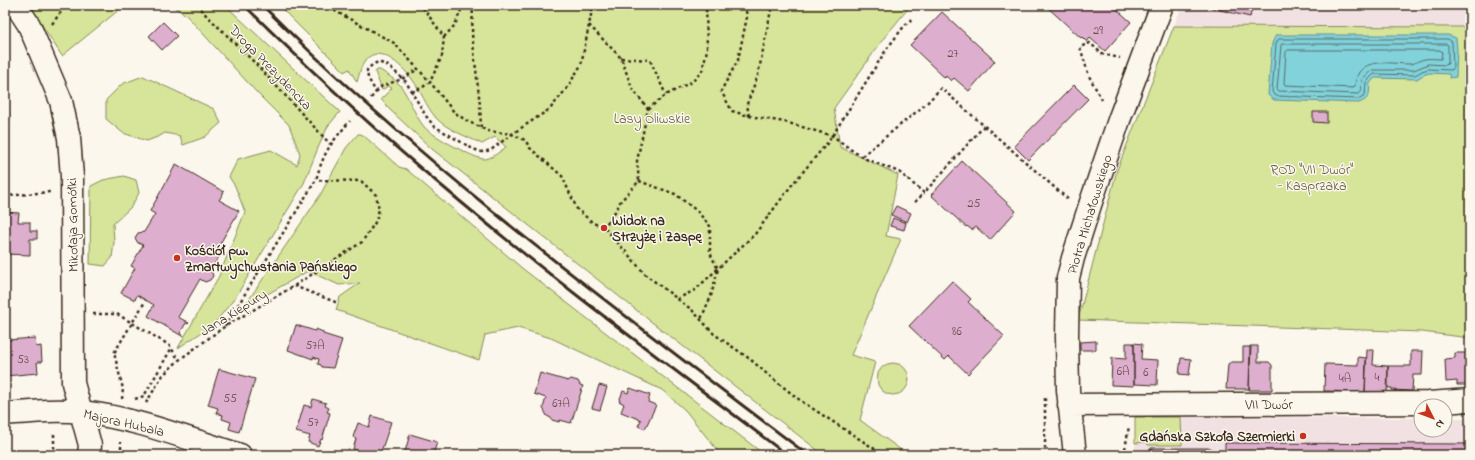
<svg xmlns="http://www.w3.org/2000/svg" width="1475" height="460" font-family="'Indie Flower',sans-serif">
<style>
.built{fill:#f2e1e3}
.green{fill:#d6e599;stroke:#88885c}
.water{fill:#81d2db;stroke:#658f8f}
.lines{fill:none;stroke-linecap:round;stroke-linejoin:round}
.shore{stroke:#576d6a;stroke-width:1}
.building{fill:#deaece;stroke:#3b2a1e}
.minor-casing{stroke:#3b2a1e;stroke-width:25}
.path{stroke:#3b2a1e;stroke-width:2.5;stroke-dasharray:3 3;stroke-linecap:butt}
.minor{stroke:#fbf7ec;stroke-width:22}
.rail{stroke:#3b2a1e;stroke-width:3}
.poi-dot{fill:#c8321e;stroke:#fbf7ec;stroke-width:1.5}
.labels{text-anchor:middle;stroke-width:3;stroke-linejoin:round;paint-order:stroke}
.number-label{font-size:12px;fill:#644b4a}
.street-label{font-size:14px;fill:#3b2a1e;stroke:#fbf7ec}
.park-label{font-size:14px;fill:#62593d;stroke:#fbf7ec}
.poi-label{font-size:14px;font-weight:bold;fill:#3b2a1e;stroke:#fbf7ec;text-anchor:start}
</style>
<rect width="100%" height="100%" fill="#fbf7ec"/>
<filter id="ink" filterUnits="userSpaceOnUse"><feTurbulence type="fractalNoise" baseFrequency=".025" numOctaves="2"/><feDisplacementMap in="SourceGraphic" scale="8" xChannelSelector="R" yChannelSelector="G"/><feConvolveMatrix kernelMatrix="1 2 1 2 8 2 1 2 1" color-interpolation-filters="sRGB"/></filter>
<g filter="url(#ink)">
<path class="built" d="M 1182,5 L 1470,5 L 1470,27 L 1174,26 Z
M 1135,417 L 1421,418 L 1421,430 L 1445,430 L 1445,418 L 1470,418 L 1470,455 L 1135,455 Z"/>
<path class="green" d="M 29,5 L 125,5 L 62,56 Z
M 171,5 L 225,5 L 340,112 L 328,126 L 318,148 L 304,183 L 235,298 L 213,325 L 178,348 L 219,276 L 245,212 L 235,186 L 229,177 L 238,159 L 271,150 L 297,165 L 300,154 L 289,125 L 259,95 L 186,15 Z
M 278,5 L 911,5 L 884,38 L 834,108 L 840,147 L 898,175 L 886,236 L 901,239 L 851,355 L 875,362 L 860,420 L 908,455 L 824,455 L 640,313 L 432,149 L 389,109 L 381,99 L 392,88 L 388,86 L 382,90 L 375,72 L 377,70 L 380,70 C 386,74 395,79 400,85 C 410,98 414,115 425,128 C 432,135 476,160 485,159 C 493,158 500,151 506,147 L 495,137 L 482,144 C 468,137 446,129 436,118 C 426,106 421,91 412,79 C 402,66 376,40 363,64 C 360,69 359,76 357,82 L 349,69 L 344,72 L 342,69 Z
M 1174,26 L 1470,27 L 1470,338 L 1422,332 L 1078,320 L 1117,170 Z
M 143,76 L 214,109 L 221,123 L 205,137 L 183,145 L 180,136 L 165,133 L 160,136 L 147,141 L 123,133 L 106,119 L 106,100 L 122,84 Z
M 358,134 L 360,134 L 363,135 L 399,167 L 406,169 L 523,269 L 765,455 L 721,455 L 685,410 L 662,390 L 551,338 L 518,328 L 485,335 L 479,360 L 336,310 L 340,297 L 360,283 L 339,285 L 308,271 L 243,308 L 319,197 L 346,148 Z
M 124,176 L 136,180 L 139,193 L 131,207 L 113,224 L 114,242 L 112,258 L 105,266 L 90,264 L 91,186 L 103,180 Z
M877 379a16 16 0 1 1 32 0a16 16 0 1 1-32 0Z
M 1135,417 L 1181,417 L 1182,445 L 1148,445 L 1147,442 L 1135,443 Z"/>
<path class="water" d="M 1276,35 L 1448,35 L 1456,38 L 1457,49 L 1456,77 L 1450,78 L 1449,74 L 1429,73 L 1423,75 L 1417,79 L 1375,78 L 1370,83 C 1369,95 1371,98 1359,103 L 1274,100 L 1268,95 L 1272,43 Z"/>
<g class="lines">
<path class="shore" d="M 1279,39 L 1448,39 L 1452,42 L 1453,69 L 1451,70 L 1428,69 L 1422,71 L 1415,75 L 1374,74 L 1366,82 L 1365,95 L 1358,99 L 1276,96 L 1272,92 L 1276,44 Z
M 1282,44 L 1446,44 L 1448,45 L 1448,63 L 1446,65 L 1428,64 L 1414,70 L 1372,70 L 1362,79 L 1361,92 L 1358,94 L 1279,91 L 1277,89 L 1281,46 Z
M 1288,50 L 1440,50 L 1442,52 L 1441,59 C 1435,59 1430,58 1425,59 C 1420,60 1415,63 1410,64 C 1389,64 1357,55 1355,86 L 1353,88 L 1285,85 L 1284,83 L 1286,52 Z"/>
</g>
<path class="building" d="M 1047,5 L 1112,5 L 1131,22 L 1105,51 L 1090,38 L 1087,42 L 1082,37 L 1081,38 L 1046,6 Z
M 1199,5 L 1253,5 L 1250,17 Z
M 942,12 L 995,61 L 969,91 L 954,78 L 951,81 L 946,76 L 945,78 L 910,45 Z
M 163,22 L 177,36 L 162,50 L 149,36 Z
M 5,76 L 10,121 L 5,122 Z
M 1074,85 L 1088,99 L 1028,160 L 1014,146 Z
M 1313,112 L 1327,112 L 1327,123 L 1313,122 Z
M 962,161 L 1016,211 L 990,240 L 976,227 L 972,230 L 967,226 L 966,227 L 931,195 Z
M 176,164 L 224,192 L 219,200 L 239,211 L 218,247 L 223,250 L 211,270 L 213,276 L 210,280 L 205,282 L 200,279 L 178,317 L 189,323 L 188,324 L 186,323 L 180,333 L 183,335 L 182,336 L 148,316 L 154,305 L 137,295 L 135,300 L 121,293 L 135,268 L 131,266 L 143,245 L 138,243 L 135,238 L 138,233 L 144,232 L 155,214 L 150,211 Z
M 896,206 L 911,213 L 907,222 L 891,215 Z
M 5,212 L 19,213 L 18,222 L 30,222 L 30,231 L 37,231 L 37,239 L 30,239 L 30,255 L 5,254 Z
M 893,218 L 906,223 L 904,230 L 890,226 Z
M 952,281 L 971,299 L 968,302 L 1004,336 L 968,374 L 949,356 L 945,360 L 909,326 Z
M 296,325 L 315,331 L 316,329 L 323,332 L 323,334 L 342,340 L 333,368 L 322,367 L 321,365 L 318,364 L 319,359 L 313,357 L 313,359 L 288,350 Z
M 35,338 L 36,347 L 41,346 L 42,362 L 37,362 L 38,373 L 5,376 L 5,356 L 8,356 L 7,340 Z
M 1096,341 L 1096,350 L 1080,350 L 1080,342 Z
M 1126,343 L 1134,343 L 1134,386 L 1111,385 L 1112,358 L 1126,359 Z
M 1134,343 L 1142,344 L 1141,359 L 1158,360 L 1157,385 L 1134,384 Z
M 1250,346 L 1258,346 L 1258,362 L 1269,362 L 1272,365 L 1272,390 L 1249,390 Z
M 1243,347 L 1251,347 L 1249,389 L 1226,389 L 1228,364 L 1231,362 L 1243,362 Z
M 1367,350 L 1374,350 L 1373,365 L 1388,366 L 1387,393 L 1365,393 Z
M 1411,351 L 1423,351 L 1422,375 L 1413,375 L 1412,391 L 1392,390 L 1392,388 L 1388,388 L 1388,366 L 1411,366 Z
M 1455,353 L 1469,353 L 1470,354 L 1470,385 L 1457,385 L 1457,381 L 1446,382 L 1445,359 L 1455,358 Z
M 1358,357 L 1366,358 L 1365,392 L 1324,391 L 1325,364 L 1358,365 Z
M 1181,358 L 1191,359 L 1189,375 L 1179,374 Z
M 219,369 L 255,379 L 239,432 L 229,429 L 231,422 L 222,419 L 223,415 L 216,413 L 218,408 L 208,405 Z
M 540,373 L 568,381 L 571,379 L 578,381 L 580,385 L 583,386 L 571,423 L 560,420 L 559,422 L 552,420 L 551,418 L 547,416 L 543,408 L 546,398 L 534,394 Z
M 599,385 L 607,387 L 600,410 L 592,408 Z
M 630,388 L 650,395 L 648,402 L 656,405 L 645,429 L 638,426 L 641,420 L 621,412 L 624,404 L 619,401 L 623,391 L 628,393 Z
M 313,399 L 326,403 L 325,406 L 329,408 L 327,412 L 330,413 L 322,440 L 321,439 L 318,446 L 308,442 L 310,436 L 296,432 L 304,405 L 311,407 Z
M 372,416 L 391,422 L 380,455 L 366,455 L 366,454 L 353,449 L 356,439 L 353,437 L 358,423 L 369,427 Z
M 410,434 L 437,442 L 433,455 L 404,455 Z
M 1225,443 L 1470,444 L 1470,455 L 1151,455 L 1151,448 L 1211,448 L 1210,455 L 1225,454 Z"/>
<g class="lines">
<g class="minor-casing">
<path id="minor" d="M 16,5 L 29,25 L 61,101 L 69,138 L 72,177 L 73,383 L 90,445 L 89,455
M 1069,405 L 1429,403 L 1470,400
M 5,414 C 30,412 56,409 81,412 C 136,418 188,439 240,455
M 1075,455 L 1068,390 L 1067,337 L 1068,278 L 1073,258 L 1091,202 L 1119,120 L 1162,5"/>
</g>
<path class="path" d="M 196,5 L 256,64 L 330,144
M 331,5 L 335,11 L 394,43 L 430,82 L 454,112 L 467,121 L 488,131 L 512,134 L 525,140 L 530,148 L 562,176 L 577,209 L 593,223 L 604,227 L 646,275 L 692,310 L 714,334 L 750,359 L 767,374 L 801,401 L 884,455
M 473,5 L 472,34 L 480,105 L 481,128
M 745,5 L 747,17 L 738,60 L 721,91 L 732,111 L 749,116 L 785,122 L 833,136 L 853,151 L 866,159 L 899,172 L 924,193 L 984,126
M 52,24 L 66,5
M 589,25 L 621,58 L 632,88 L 648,109 L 637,161 L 639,181 L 620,202 L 617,209 L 604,227
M 444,37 L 455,25 L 463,5
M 621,58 L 650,60 L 666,95
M 376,92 L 382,86 L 402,79 L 418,69
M 412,92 L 423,87 L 430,82 L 442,56 L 444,37 L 421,5
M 371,98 L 376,92 L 368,78 L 367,70 L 372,65 L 378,62 L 389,66 L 406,82 L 426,116 L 434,126 L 473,149 L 482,152 L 491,150 L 512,134 L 550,109 L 567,88 L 581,65 L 593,5
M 1102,100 L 1089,76 L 1080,47 L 1090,43 L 1102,54 L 1120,58
M 648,109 L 666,95 L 693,81 L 702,71 L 707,50 L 706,5
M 749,116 L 747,104 L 758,75 L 772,5
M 862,156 L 926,104 L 941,88 L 1070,201
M 639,181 L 675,194 L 697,211 L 710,226 L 710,253 L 718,269 L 711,296 L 701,319
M 5,196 L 50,192
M 915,202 L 924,193
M 294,286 L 338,303
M 677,299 L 695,290 L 755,234 L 791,186 L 829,141 L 886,50 L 905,25 L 912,19
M 93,314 L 117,314 L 169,345 L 179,360
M 225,326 L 316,180 C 324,151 331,143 350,121
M 122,399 L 123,389 L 114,353 L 146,300
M 135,399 L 144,396 L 171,349
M 146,403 L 163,375 L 179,360 L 224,327 L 294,286 L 362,242 L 376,221 L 379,209 L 376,195 L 361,181 L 316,180
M 54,455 L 54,431
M 121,455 L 121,442
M 1045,455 L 1045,398
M 1124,455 L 1129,426"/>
<use href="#minor" class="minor"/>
<path class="rail" d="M 244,5 C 308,68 374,130 443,187 C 554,281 671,367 787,455
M 262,5 C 429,172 620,312 808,455"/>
</g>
</g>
<g class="poi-dot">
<circle cx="604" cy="228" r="4"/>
<circle cx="177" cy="258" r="4"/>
<circle cx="1303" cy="436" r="4"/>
</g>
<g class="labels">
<g class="number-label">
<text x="1098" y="34">29</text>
<text x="953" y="57">27</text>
<text x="974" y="207">25</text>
<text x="957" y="335">86</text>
<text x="315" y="349">57A</text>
<text x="23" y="363">53</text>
<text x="1123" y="375">6A</text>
<text x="1146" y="376">6</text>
<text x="1377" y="381">4</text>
<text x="1345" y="382">4A</text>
<text x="230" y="402">55</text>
<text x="561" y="407">67A</text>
<text x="313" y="426">57</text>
</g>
<g class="street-label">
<text transform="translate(271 67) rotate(46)" y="5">Droga Prezydencka</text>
<text transform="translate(1089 214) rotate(-73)" y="5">Piotra Michałowskiego</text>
<text transform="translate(72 225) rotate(-91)" y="5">Mikołaja Gomółki</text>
<text transform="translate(233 312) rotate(-32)" y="5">Jana Kiepury</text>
<text x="1269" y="409">VII Dwór</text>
<text transform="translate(124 422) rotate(13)" y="5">Majora Hubala</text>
</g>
<g class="park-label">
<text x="652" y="123">Lasy Oliwskie</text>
<text x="1312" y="174">ROD "VII Dwór"<tspan x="1312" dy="16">- Kasprzaka</tspan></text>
</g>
<g class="poi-label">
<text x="612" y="225">Widok na<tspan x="612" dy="16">Strzyżę i Zaspę</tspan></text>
<text x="185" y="255">Kościół pw.<tspan x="185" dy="16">Zmartwychwstania Pańskiego</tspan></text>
<text x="1295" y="441" text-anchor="end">Gdańska Szkoła Szermierki</text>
</g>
</g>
<rect width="1475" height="460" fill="none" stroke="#fbf7ec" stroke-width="20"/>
<rect x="10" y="10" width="1455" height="440" fill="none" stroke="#3b2a1e" stroke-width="1.5" filter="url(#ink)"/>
<g transform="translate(1433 418) rotate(132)"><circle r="19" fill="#fbf7ec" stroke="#aea59a"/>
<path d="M0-3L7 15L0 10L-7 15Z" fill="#c8321e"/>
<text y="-6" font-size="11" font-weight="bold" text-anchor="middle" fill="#3b2a1e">N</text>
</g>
</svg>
